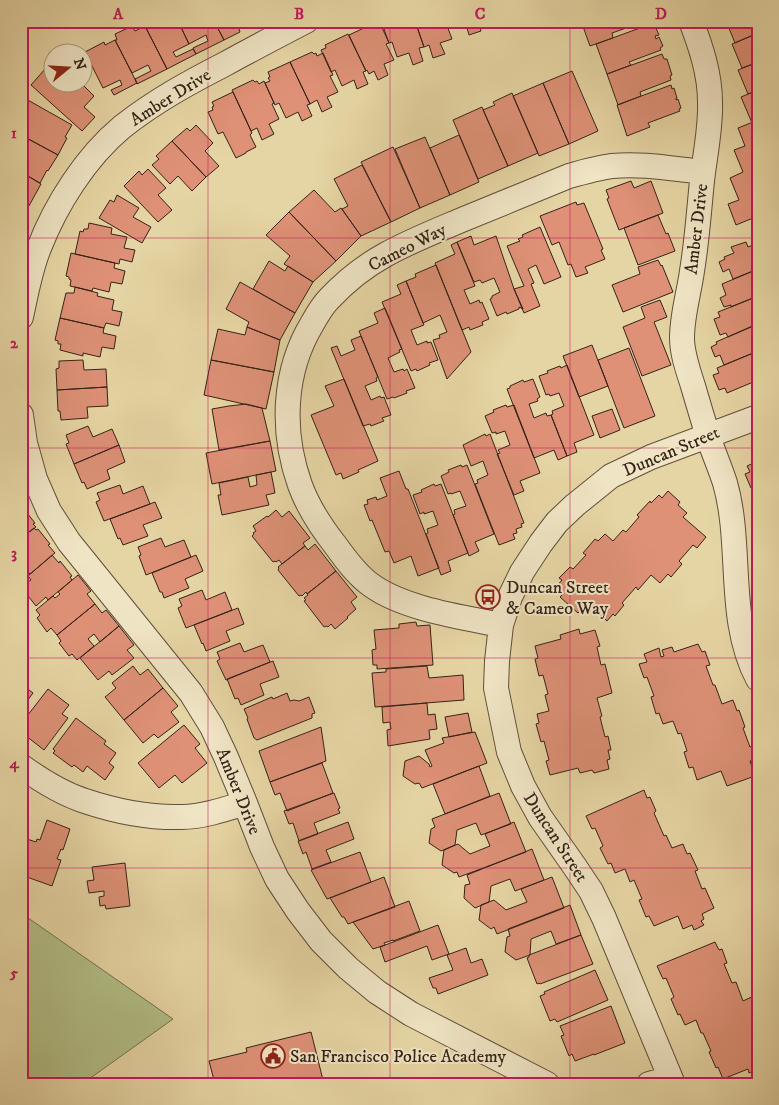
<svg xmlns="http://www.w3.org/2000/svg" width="779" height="1105" font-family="'IM FELL DW Pica',serif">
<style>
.green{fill:#b2be87;stroke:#747050}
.building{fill:#de9177;stroke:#352218}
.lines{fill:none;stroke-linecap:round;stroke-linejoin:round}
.street-casing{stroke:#614f3b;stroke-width:26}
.street{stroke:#efe4c4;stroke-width:24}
.grid{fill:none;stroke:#c2185b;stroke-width:1;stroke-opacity:0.55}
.labels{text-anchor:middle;stroke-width:4;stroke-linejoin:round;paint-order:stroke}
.street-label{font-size:18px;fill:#352218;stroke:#efe4c4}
.poi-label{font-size:18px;fill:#352218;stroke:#efe4c4;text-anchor:start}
.neatline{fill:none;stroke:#c2185b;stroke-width:2}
.grid-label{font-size:16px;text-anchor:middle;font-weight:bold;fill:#c2185b}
</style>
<rect width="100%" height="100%" fill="#e6d5a4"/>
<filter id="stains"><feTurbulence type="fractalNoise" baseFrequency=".004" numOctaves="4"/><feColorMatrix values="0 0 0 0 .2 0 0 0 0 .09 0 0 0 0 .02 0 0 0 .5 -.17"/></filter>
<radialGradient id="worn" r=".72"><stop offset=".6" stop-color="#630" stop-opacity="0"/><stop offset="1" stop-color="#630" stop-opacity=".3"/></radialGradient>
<path class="green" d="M 21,913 L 173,1019 L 82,1084 L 21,1084 Z"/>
<path class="building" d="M 178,21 L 189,44 L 173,52 L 176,57 L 193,49 L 196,54 L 167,69 L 145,26 L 153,21 Z
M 178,21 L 214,21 L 224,40 L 196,54 L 193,48 L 208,41 L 206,35 L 189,44 Z
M 214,21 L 232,21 L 230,22 L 233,29 L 238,26 L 240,32 L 224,40 Z
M 370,21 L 371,21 L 373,24 L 379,21 L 389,43 L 386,44 L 394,60 L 384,64 L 388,75 L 378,80 L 374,71 L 369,74 L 367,70 L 366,71 L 349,35 L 366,27 L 364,24 Z
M 381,21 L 415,21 L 424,47 L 419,48 L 423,61 L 413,65 L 409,53 L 397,57 L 392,42 L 389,43 Z
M 415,21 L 449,21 L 446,23 L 452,39 L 440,43 L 445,54 L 433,58 L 429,45 L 424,47 Z
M 453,21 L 478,21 L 481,31 L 469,35 L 466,24 L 455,27 Z
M 488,21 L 501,21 L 502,23 L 491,27 Z
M 581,21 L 643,21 L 643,22 L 612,33 L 613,38 L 590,46 Z
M 726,21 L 758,21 L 758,33 L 735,43 Z
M 651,24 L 652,27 L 655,26 L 659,35 L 655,36 L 656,39 L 659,37 L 663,46 L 660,48 L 661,50 L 629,62 L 631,65 L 607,74 L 596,44 Z
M 132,26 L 135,31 L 145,26 L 167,69 L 137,84 L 135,79 L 151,71 L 148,65 L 132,73 L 115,40 L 117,40 L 115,34 Z
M 758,33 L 758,62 L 742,68 L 732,44 Z
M 348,34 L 366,71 L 363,72 L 368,84 L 357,89 L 354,80 L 342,86 L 335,70 L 331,72 L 321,50 L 326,48 L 325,45 Z
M 115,40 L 137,83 L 114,95 L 111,90 L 122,85 L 120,80 L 103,88 L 85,52 L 104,42 L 105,45 Z
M 312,52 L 314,54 L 316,53 L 317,56 L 323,53 L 333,75 L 330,76 L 338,92 L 327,97 L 332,107 L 322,112 L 317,100 L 310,104 L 290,62 Z
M 662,54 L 664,59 L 667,59 L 672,75 L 670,76 L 671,80 L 640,92 L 641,96 L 618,105 L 607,74 Z
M 52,61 L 52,82 L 80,82 L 94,96 L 84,107 L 95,117 L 82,131 L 31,85 Z
M 290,62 L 310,104 L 307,105 L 312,116 L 302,121 L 298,112 L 286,118 L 279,103 L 275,105 L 265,83 L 270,81 L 268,78 L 270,77 L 268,72 Z
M 758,62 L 758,90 L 748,94 L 738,70 Z
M 572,71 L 598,131 L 569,144 L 543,83 Z
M 253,80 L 255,82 L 257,81 L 259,84 L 264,81 L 274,103 L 272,104 L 279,119 L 269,124 L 274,134 L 262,140 L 257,128 L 251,131 L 232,90 Z
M 543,83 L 569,144 L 539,156 L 513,96 Z
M 671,85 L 672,89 L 674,88 L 677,98 L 676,98 L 676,100 L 678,99 L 681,108 L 679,109 L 680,111 L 648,123 L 650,127 L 627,136 L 617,105 Z
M 758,90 L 758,120 L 752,123 L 741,97 Z
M 233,92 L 252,133 L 250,135 L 256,147 L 246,152 L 246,153 L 236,158 L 223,132 L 218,134 L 208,112 L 213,110 L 212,107 L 214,106 L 212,102 Z
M 512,93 L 538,153 L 508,166 L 483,110 L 495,105 L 493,102 Z
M 26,99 L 72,125 L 65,137 L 67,138 L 58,155 L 21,135 L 21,107 Z
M 482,107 L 508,166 L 478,179 L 453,120 Z
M 758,120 L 758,216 L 736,225 L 728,204 L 739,200 L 730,178 L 743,172 L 734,150 L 745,146 L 738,128 Z
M 196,125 L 213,143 L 205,151 L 219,166 L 206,177 L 172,141 L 187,128 L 190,131 Z
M 21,135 L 58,155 L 48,171 L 47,170 L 40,183 L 21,172 Z
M 459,135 L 479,182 L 450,195 L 430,148 Z
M 425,137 L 450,195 L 420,208 L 395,149 Z
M 172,141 L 206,177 L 192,191 L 178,176 L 170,184 L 152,165 L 159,159 L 156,156 Z
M 393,147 L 420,208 L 391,222 L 361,162 Z
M 362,165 L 391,222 L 361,236 L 342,209 L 348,206 L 334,179 Z
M 148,169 L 166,188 L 158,195 L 172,210 L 158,222 L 124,186 L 139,171 L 142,175 Z
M 21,172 L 41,184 L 25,213 L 21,211 Z
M 631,181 L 634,188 L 651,181 L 663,213 L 619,230 L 607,199 L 609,198 L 606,190 Z
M 314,190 L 335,212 L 341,208 L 361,236 L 336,261 L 289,212 Z
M 117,195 L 139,208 L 133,217 L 151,227 L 142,243 L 99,218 L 110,200 L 114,202 Z
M 576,202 L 577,205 L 584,203 L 603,249 L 601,250 L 605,259 L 585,267 L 588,273 L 576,277 L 571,264 L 568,265 L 559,242 L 552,245 L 540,216 Z
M 289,212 L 336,261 L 313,282 L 284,264 L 290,256 L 266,235 Z
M 658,215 L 666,234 L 668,233 L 675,251 L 638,265 L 624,228 Z
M 89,223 L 112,228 L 111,234 L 127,237 L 124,248 L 135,250 L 132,262 L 120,259 L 119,264 L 75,254 L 80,231 L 83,232 L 84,229 L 88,229 Z
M 540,227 L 561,277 L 544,284 L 536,265 L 528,269 L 534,283 L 531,284 L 540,306 L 524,313 L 514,289 L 524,286 L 507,246 L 520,241 L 518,239 L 523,237 L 522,235 Z
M 471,236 L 474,245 L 496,236 L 514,289 L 523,309 L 519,307 L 519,309 L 507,314 L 506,312 L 497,316 L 490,299 L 492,298 L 492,296 L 500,292 L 494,278 L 482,283 L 480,280 L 474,282 L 457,242 Z
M 457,242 L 475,286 L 464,290 L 470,304 L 479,300 L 480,303 L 482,302 L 489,319 L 482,322 L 483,325 L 470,330 L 469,327 L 462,330 L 435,263 L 455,254 L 451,245 Z
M 746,242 L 748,247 L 758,243 L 758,269 L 733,279 L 729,269 L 723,272 L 719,262 L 725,259 L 724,257 L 734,253 L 731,247 Z
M 71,253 L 115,263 L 114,268 L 125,271 L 122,284 L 111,282 L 109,292 L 93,288 L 92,291 L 70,286 L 71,280 L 69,279 L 69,277 L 66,276 Z
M 658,260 L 661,266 L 662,265 L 673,292 L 623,312 L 612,285 L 640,274 L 638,267 Z
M 269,261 L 285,271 L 288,266 L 313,282 L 295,313 L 253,289 Z
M 436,265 L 471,352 L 447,379 L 433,340 L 440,338 L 439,335 L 447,332 L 440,315 L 423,323 L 406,281 L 416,277 L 415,274 Z
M 758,269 L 758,296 L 731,307 L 731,305 L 724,307 L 720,298 L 726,295 L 722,284 Z
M 406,281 L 424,325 L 411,330 L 417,345 L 427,341 L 427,343 L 431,342 L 438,360 L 429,363 L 430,365 L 417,371 L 416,369 L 411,371 L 382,302 L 401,294 L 397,285 Z
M 240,282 L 295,313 L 280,340 L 247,327 L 249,322 L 226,309 Z
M 75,287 L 98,293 L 97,296 L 114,300 L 112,310 L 122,312 L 119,326 L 106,323 L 104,328 L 60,318 L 66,293 L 74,293 Z
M 758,296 L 758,324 L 728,337 L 726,333 L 720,335 L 714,319 L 720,317 L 718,312 Z
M 660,300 L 667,317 L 654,322 L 671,365 L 642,376 L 623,327 L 645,318 L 641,307 Z
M 385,308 L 402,349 L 399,350 L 400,352 L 388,358 L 394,372 L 403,369 L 404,371 L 407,369 L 415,388 L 406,391 L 407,393 L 394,398 L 393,397 L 387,399 L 359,331 L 378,323 L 374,313 Z
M 60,318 L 104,328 L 103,333 L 116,336 L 114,349 L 102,347 L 100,357 L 83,353 L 83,356 L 60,350 L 61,344 L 58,344 L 58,341 L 55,340 Z
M 757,324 L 758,351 L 724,365 L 720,355 L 715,357 L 711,347 L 717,344 L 716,342 Z
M 247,327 L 280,340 L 274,372 L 211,360 L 218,329 L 245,335 Z
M 361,336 L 378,377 L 376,378 L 377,381 L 365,386 L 371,400 L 380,396 L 381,398 L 384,397 L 391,415 L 382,418 L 384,421 L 371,426 L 370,424 L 363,426 L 331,348 L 337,346 L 341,356 L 355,350 L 351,340 Z
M 592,345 L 608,386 L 579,397 L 563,356 Z
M 629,348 L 655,416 L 624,428 L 598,360 Z
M 758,351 L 758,380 L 727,393 L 725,388 L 719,390 L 713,375 L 719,373 L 717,368 Z
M 83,360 L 84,370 L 106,369 L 107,387 L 57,390 L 56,369 L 59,368 L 59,361 Z
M 211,360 L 274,372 L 266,409 L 204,395 Z
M 567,365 L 594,435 L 574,443 L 577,452 L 567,456 L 551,415 L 553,414 L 552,411 L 564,406 L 559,393 L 550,396 L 549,394 L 546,395 L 539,376 L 548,373 L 547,371 L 560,366 L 561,368 Z
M 344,379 L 378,461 L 358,470 L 359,472 L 343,479 L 341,473 L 336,475 L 311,415 L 334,406 L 325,386 Z
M 533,379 L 540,397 L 537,399 L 538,401 L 529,404 L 534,418 L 546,413 L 547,416 L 551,415 L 567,456 L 558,460 L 554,450 L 534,458 L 507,389 L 510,388 L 510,386 L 523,380 L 524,382 Z
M 107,387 L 108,406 L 87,407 L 88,418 L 61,420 L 60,411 L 58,411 L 57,390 Z
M 246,404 L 262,408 L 270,441 L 219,450 L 212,409 L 229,406 Z
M 506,405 L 507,407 L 514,405 L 540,473 L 520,481 L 524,491 L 514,495 L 497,454 L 500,453 L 498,450 L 510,445 L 505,431 L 496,434 L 496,432 L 492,433 L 485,416 L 494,412 L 493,410 Z
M 612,409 L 620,430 L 600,438 L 592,416 Z
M 88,426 L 93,437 L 112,429 L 119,445 L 74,464 L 66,444 L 69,443 L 66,435 Z
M 485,434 L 486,436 L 490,434 L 524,523 L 521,524 L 522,527 L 516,529 L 517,533 L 513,534 L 515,539 L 499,545 L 475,484 L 478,483 L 477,480 L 488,475 L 483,461 L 471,466 L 463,445 Z
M 270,441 L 276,471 L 212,484 L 206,453 Z
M 119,445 L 125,462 L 107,470 L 110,479 L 87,489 L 84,482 L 82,483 L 74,464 Z
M 758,461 L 758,490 L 757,490 L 756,486 L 751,488 L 745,474 L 750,472 L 747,466 Z
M 461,465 L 462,467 L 467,465 L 494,534 L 475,542 L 479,551 L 469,556 L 453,515 L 455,514 L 454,510 L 466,506 L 460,491 L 451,494 L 451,493 L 448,494 L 441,476 L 449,472 L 448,470 Z
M 399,471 L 406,489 L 408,489 L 439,568 L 418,576 L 411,556 L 394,563 L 389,551 L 385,552 L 372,520 L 370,521 L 364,505 L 368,504 L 367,500 L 376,497 L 377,500 L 387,496 L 380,478 Z
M 271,472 L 275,493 L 266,495 L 269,505 L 222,515 L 218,495 L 221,495 L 219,483 L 248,477 L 250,487 L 257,485 L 256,475 Z
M 434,484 L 435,486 L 441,484 L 468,553 L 448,561 L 451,571 L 441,575 L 426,534 L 428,533 L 427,529 L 438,525 L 433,511 L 424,514 L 424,512 L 420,514 L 413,495 L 422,492 L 421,490 Z
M 120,485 L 123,494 L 143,486 L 150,504 L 104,521 L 96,502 L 100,500 L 97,493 Z
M 668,491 L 680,502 L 678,505 L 687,513 L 683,517 L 706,537 L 697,548 L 693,545 L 679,561 L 682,564 L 671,577 L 668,574 L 660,583 L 651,575 L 638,590 L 636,587 L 622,603 L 624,605 L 615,616 L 613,614 L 607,621 L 587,603 L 578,613 L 560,597 L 563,594 L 556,587 L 562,580 L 559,578 L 570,567 L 573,569 L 586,555 L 583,553 L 595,539 L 598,541 L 605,534 L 613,541 L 623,530 L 626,532 L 639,517 L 637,515 L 650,501 L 651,503 L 659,495 L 662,498 Z
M 155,502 L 162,518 L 143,525 L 148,536 L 123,545 L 120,538 L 118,539 L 110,519 Z
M 23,508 L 35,523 L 33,524 L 36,527 L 21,538 L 21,509 Z
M 276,510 L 282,517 L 289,511 L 310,538 L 303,543 L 305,546 L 282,564 L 279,560 L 276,562 L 275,561 L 273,562 L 252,536 L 254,534 L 253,533 L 256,531 L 253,526 L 267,516 L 268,517 Z
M 34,528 L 36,530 L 38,529 L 50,544 L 48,545 L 55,553 L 30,574 L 26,569 L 21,573 L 21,538 Z
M 161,538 L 165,547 L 184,540 L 191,557 L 146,575 L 139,556 L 141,555 L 138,547 Z
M 315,544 L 336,571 L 307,594 L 306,592 L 302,596 L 301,595 L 299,596 L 278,570 L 279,568 L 278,567 L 305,546 L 308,550 Z
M 52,555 L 59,563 L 60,561 L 72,576 L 70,577 L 72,580 L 48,600 L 46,597 L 36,606 L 21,587 L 31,580 L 28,576 Z
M 196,555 L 203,571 L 185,579 L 189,588 L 164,598 L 162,592 L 160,592 L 152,573 Z
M 336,571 L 357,597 L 351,602 L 356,609 L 347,617 L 348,618 L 335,629 L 331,624 L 328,627 L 326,626 L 324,627 L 304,601 L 306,600 L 304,598 L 308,595 L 307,594 Z
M 78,575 L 91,591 L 87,594 L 95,604 L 57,635 L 51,628 L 47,632 L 37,618 L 40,615 L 36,610 L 53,596 L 55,598 L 60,594 L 58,592 Z
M 202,590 L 206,600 L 225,592 L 232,610 L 186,628 L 178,608 L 182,606 L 179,599 Z
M 95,604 L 102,613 L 106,610 L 119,626 L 100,642 L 94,634 L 88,639 L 94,646 L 77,660 L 72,654 L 69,656 L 59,643 L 61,641 L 57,635 Z
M 238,608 L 244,624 L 226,631 L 230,641 L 206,651 L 203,643 L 202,644 L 194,625 Z
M 416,622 L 417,626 L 430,625 L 433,665 L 377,669 L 377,665 L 373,665 L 372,650 L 376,649 L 374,630 L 399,628 L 399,624 Z
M 119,626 L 134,645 L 127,650 L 134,658 L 112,675 L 109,671 L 98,680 L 80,658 Z
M 579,629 L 580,634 L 595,630 L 600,646 L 597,647 L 601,665 L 605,664 L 612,693 L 597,698 L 602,716 L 600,717 L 605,737 L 608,736 L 611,750 L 608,750 L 610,759 L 607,760 L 609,769 L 594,773 L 592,770 L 580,773 L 578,768 L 550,775 L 546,761 L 549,760 L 544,741 L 541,742 L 536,724 L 539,723 L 537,714 L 549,711 L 545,695 L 548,694 L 543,675 L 539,676 L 535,659 L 538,658 L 535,646 L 561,639 L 560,635 Z
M 240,643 L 244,652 L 263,645 L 270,662 L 226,680 L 217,661 L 220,659 L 217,652 Z
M 698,644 L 702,652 L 705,651 L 710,665 L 706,666 L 713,685 L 715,685 L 722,704 L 733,700 L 737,711 L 739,710 L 745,727 L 743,728 L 750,747 L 752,746 L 757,759 L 750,761 L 755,776 L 727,786 L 721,771 L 697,780 L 693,767 L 689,768 L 684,752 L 687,751 L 681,733 L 678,734 L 673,721 L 663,724 L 659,713 L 656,714 L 651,697 L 654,696 L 647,677 L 644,678 L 639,664 L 647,662 L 644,654 L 659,648 L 661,657 L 664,656 L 662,650 L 672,647 L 674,652 Z
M 273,661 L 279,677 L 260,684 L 264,695 L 241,705 L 238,698 L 235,699 L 227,679 Z
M 133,666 L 140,675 L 148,669 L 163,688 L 124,720 L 105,697 L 116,688 L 112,683 Z
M 427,666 L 429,678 L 463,675 L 464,700 L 375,707 L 372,673 L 386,672 L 386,669 Z
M 21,684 L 33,693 L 21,709 Z
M 163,688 L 178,706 L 171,712 L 179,722 L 158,738 L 154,734 L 143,743 L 124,720 Z
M 48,689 L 69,705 L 62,714 L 68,718 L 44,750 L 21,732 L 21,724 Z
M 287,693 L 290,701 L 294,700 L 299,701 L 309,697 L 315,713 L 312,714 L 312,718 L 257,740 L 254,738 L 247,719 L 248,718 L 244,709 L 272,697 L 273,699 Z
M 427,703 L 428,715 L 435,714 L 437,729 L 429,730 L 430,739 L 388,746 L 387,730 L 391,729 L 390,722 L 383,723 L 382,707 Z
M 468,713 L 472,732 L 449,737 L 445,717 Z
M 76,718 L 106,741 L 104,744 L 116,753 L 109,763 L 114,767 L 105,780 L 87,766 L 83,772 L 74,765 L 72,767 L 53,753 L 55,751 L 53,749 Z
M 184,725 L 200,744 L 195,748 L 207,763 L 182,783 L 175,775 L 159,788 L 138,763 Z
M 321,727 L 326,761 L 270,782 L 259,751 Z
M 475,732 L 487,763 L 422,788 L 419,783 L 415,784 L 403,776 L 405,761 L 419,756 L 429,764 L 430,767 L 432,766 L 425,750 L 444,743 L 442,738 Z
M 322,763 L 333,793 L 287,811 L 280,793 L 275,795 L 270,782 Z
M 479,766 L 490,796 L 445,814 L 433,784 Z
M 644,790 L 647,798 L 650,797 L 656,811 L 654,813 L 664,836 L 666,835 L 672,848 L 683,844 L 687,854 L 690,853 L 698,870 L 695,871 L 702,889 L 705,888 L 714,908 L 702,914 L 704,919 L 701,921 L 704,925 L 694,930 L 692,925 L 683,929 L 678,916 L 654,926 L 649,916 L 646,917 L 639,900 L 642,899 L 634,880 L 630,882 L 625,869 L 615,873 L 611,863 L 608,864 L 600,848 L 603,846 L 595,828 L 592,829 L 586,816 Z
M 334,793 L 340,808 L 338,809 L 340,813 L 314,823 L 318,834 L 299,841 L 293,823 L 289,824 L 284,811 Z
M 499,793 L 511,824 L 481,835 L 476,823 L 457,830 L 455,845 L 441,851 L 429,843 L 431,829 L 435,827 L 432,819 Z
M 47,820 L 70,829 L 63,850 L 61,849 L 57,859 L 61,860 L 52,886 L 24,876 L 25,871 L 21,870 L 21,837 L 36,842 L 37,839 L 40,840 Z
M 348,822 L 354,839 L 326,850 L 331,862 L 312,869 L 306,852 L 303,854 L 298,841 Z
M 514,822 L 526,852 L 459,877 L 457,872 L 454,873 L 442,865 L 444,850 L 458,844 L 470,854 L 490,846 L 485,834 Z
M 532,849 L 544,880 L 515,891 L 510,879 L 491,886 L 489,902 L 475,908 L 464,898 L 465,885 L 470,884 L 467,875 Z
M 360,852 L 371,882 L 327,899 L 311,870 Z
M 125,863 L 130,906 L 106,909 L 105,905 L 100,906 L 99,897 L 104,896 L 104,891 L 89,893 L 87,881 L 94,880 L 92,867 Z
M 384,877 L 395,907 L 348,924 L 344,917 L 342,917 L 330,898 Z
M 552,877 L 564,908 L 497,934 L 494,927 L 491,929 L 479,920 L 481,905 L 494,900 L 506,910 L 527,902 L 521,889 Z
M 409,901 L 420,931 L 393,941 L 393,940 L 384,943 L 385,945 L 373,949 L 353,922 Z
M 570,905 L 581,935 L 556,944 L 551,931 L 531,939 L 530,955 L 516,960 L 505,952 L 507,937 L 510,936 L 508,929 Z
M 438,925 L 449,954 L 432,960 L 427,946 L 385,962 L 380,947 Z
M 581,935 L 593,964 L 540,984 L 539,983 L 537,984 L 527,958 L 529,957 L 529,955 Z
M 715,942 L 719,950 L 722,949 L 727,963 L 724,964 L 732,983 L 736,982 L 743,1001 L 754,996 L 758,1006 L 758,1069 L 749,1073 L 748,1069 L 723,1079 L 718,1067 L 716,1068 L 709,1052 L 711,1051 L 703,1033 L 701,1033 L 696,1020 L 685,1025 L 680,1014 L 678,1015 L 671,999 L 674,997 L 666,978 L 663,979 L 657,966 Z
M 466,948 L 471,963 L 482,959 L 488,975 L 438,994 L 436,988 L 433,988 L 429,978 L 453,970 L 447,955 Z
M 595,970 L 608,1000 L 557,1022 L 555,1019 L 550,1021 L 540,996 L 545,994 L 544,992 Z
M 611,1006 L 625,1043 L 594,1055 L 594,1054 L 575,1061 L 572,1054 L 569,1056 L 561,1036 L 564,1035 L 560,1026 Z
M 311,1032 L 324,1084 L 215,1084 L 209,1061 L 247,1052 L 246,1048 Z"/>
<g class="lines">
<g class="street-casing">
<path id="street" d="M 691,21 C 701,47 710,74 710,102 C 711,128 705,154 702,181 C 699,210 697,241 692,271 C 689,293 682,315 682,338 C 682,354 688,370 693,386 C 698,403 703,420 708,436 C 713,452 720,467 725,483 C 743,546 726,619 758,679
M 21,317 C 26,294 30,270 39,248 C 56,204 86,157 122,127 C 155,101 188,83 225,64 C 252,49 279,35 306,21
M 21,415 L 25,443 L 35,479 L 49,511 L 69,542 L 191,693 L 212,727 L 226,757 L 245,803 L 262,847 L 277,879 L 298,911 L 321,941 L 348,968 L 377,992 L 411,1014 L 547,1084
M 501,625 C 462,617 404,609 371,585 C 357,575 346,560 336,546 C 321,527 308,507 300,485 C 281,432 283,372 312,324 C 317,315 322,306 329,299 C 345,282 365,266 385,255 C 410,241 438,230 464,219 C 499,205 534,190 569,176 C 583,172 597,168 612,166 C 642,163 673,169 703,172
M 21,766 C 39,779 63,794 85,801 C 115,811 150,818 182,817 C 202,817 226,809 245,803
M 649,1084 L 670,1078
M 673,1084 L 604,918 L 591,891 L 575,867 L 540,817 L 523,786 L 509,752 L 496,688 L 497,661 L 501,625 L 510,597 L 522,572 L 541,543 L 557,522 L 575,505 L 611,476 L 651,457 L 758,417"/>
</g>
<use href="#street" class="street"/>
</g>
<path class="grid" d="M 208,21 L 208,1084M 390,21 L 390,1084M 570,21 L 570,1084M 21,238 L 758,238M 21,448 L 758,448M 21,658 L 758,658M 21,868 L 758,868"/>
<defs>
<g id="bus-ring" transform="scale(1.25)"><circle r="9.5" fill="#efe4c4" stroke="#8f2418" stroke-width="1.5"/><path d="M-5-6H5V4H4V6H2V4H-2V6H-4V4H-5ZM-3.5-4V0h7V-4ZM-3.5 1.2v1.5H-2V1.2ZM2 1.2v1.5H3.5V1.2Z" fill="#8f2418"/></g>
<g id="civic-ring" transform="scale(1.25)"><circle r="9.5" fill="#efe4c4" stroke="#8f2418" stroke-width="1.5"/><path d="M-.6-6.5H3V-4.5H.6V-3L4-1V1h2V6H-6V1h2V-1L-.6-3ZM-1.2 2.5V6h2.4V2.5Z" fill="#8f2418"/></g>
</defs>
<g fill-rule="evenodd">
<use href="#bus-ring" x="488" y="597"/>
<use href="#civic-ring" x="273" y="1056"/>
</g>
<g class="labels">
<g class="street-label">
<text transform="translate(170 97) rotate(-32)" y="6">Amber Drive</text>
<text transform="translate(696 229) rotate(-83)" y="6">Amber Drive</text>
<text transform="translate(407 247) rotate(-27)" y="6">Cameo Way</text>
<text transform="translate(671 451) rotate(-23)" y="6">Duncan Street</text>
<text transform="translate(239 791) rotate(68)" y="6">Amber Drive</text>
<text transform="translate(556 837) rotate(57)" y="6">Duncan Street</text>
</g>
<g class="poi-label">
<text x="506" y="593">Duncan Street<tspan x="506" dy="21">&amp; Cameo Way</tspan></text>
<text x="290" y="1062">San Francisco Police Academy</text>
</g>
</g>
<rect width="779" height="1105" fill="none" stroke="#e6d5a4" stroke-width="55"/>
<g transform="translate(68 68) rotate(72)"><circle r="24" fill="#efe4c4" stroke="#a5967f"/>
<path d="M0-4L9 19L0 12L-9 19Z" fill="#8f2418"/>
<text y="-8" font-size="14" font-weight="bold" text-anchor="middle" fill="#352218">N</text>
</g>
<rect x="28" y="28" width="724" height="1050" class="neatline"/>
<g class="grid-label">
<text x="118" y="19">A</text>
<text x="299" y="19">B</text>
<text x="480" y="19">C</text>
<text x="661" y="19">D</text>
<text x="14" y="138">1</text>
<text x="14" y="348">2</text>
<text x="14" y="558">3</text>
<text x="14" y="768">4</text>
<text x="14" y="978">5</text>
</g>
<rect width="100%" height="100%" filter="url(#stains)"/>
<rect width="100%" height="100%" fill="url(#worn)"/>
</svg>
